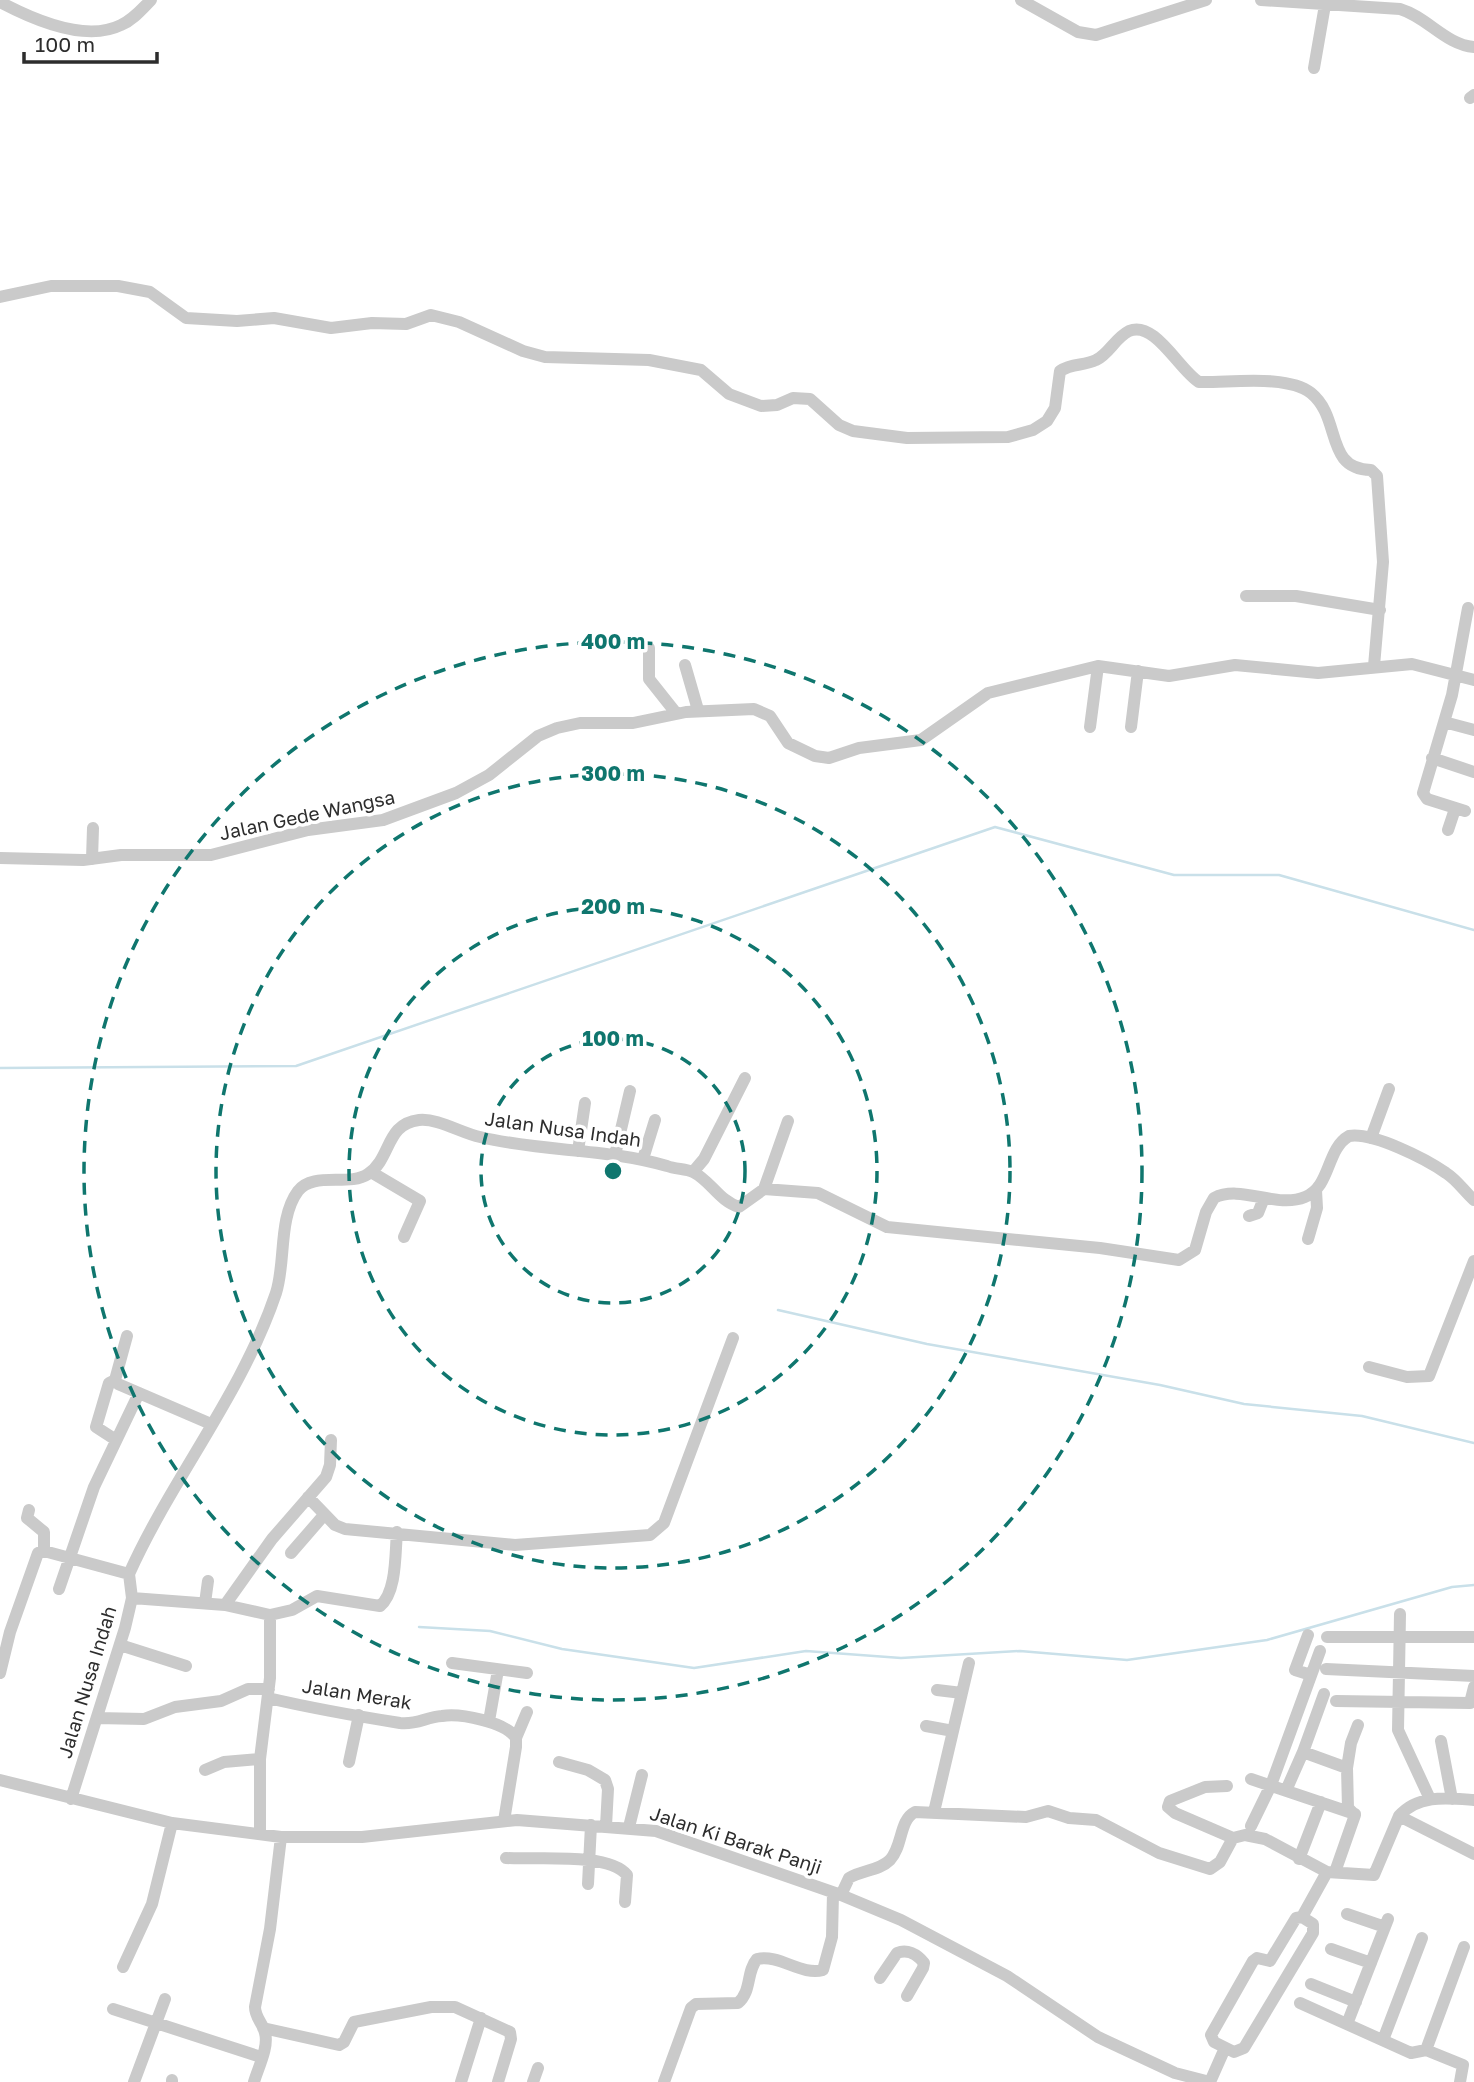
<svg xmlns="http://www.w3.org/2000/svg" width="1474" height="2082" font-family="'Golos Text',sans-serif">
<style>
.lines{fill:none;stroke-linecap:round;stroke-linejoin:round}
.stream{stroke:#c9e0e9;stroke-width:2.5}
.minor{stroke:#cacaca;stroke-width:12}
.ring{fill:none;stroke:#0f766e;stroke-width:3.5;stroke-dasharray:12 9}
.labels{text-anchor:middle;stroke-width:7;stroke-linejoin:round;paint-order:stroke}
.street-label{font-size:19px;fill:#2d2d2d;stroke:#fff}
.centre{fill:#0f766e;stroke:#fff;stroke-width:3.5}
.ring-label{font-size:21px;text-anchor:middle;font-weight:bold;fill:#0f766e;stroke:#fff;stroke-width:7;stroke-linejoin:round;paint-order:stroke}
</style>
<rect width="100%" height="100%" fill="#fff"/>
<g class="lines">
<path class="stream" d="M 0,1068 L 296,1066 L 995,827 L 1174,875 L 1279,875 L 1474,930
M 778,1310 L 927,1344 L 1160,1385 L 1244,1404 L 1362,1416 L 1474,1443
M 419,1627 L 490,1631 L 562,1649 L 694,1668 L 806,1651 L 901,1658 L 1020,1651 L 1127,1660 L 1267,1640 L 1452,1587 L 1474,1585"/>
<path class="minor" d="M 1021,0 L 1078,32 L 1096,35 L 1206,0
M 1261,0 L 1400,9 C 1427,17 1446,45 1474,47
M 0,2 C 32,19 85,43 121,25 C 133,20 142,9 151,0
M 1314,68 L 1325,5
M 1470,98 L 1474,95
M 0,297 L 51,286 L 118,286 L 150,292 L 186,318 L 237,321 L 274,318 L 331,328 L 372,323 L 406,324 L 431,315 L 459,322 L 523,351 L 545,357 L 649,360 L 701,370 L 729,394 L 761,406 L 777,405 L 793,398 L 810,399 L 839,425 L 853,431 L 907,438 L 1008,437 L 1033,430 L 1047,421 L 1055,408 L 1060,371 C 1072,363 1084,366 1096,360 C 1109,354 1115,338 1129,331 C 1155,320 1179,370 1199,382 C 1229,383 1287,374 1311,393 C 1342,418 1324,469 1371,470 L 1377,476 L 1383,562 L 1374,666
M 1246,596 L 1296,596 L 1380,610
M 649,648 L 649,679 L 676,713
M 685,665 L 698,710
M 1444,722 L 1474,730
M 1090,727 L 1098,666
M 1131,727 L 1138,671
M 1432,758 L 1474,772
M 1465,811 L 1427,799 L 1423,793 L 1452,695 L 1468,608
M 1448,830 L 1455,809
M 0,858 L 83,860 L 121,855 L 211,855 L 308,830 L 383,820 L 456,793 L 489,775 L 538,736 L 557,728 L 580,723 L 633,723 L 686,712 L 754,709 L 770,716 L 788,743 L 815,756 L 829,758 L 859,748 L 921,740 L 988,693 L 1098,666 L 1169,676 L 1235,665 L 1318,673 L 1412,664 L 1474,680
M 92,859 L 93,828
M 1371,1138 L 1389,1089
M 578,1151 L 585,1103
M 615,1155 L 630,1091
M 643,1159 L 655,1120
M 371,1172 L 420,1201 L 404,1237
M 693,1172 L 704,1159 L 745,1078
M 764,1189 L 788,1121
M 1249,1216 L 1258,1213 L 1264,1198
M 1308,1239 L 1317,1208 L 1316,1190
M 127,1336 L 115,1380 L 118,1384 L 211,1424
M 1369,1367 L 1407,1377 L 1429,1376 L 1474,1261
M 115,1380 L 109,1383 L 96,1427 L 116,1440
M 308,1497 L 335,1525 L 345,1529 L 515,1545 L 650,1535 L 664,1523 L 733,1338
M 29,1510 L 27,1518 L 44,1532 L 44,1551
M 291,1553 L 324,1515
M 59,1589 L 94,1487 L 139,1393
M 132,1598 L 225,1605 L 270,1615 L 292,1610 L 317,1596 L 380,1606 C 397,1592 395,1553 397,1532
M 205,1603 L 208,1581
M 225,1605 L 272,1539 L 326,1477 L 330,1465 L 331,1440
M 1400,1614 L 1398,1730 L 1430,1799
M 1308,1635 L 1295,1670 L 1311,1675
M 1327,1637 L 1474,1637
M 120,1645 L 186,1666
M 452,1663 L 527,1673
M 1326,1669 L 1474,1676
M 0,1673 L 10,1632 L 38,1553 L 44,1551 L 129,1574
M 937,1690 L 962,1693
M 1324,1694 L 1303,1752 L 1347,1768 L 1348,1808 L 1355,1815 L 1335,1872
M 268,1698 C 311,1708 356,1716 400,1723 C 417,1725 426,1717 442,1716 C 460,1713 506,1722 516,1738 L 516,1747 L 504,1821
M 1336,1701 L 1470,1703 L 1474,1687
M 97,1718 L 144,1719 L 175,1707 L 221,1701 L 248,1689 L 269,1689
M 489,1721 L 498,1670
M 926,1726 L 953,1731
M 516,1738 L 527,1712
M 1441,1741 L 1452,1799
M 349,1762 L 359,1715
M 559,1762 L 588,1770 L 605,1780 L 608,1789 L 606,1826
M 1347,1768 L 1351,1743 L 1358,1725
M 205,1770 L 224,1762 L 260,1759
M 1251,1779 L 1355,1814
M 0,1780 L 172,1823 L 281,1837 L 362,1837 L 517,1820 L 656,1831 L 841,1895 L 901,1920 L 1007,1976 L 1098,2037 L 1175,2073 L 1210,2082
M 1227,1786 L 1205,1787 L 1170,1801 L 1168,1807 L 1175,1813 L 1233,1838 L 1245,1835 L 1265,1839 L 1327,1872 L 1374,1875 L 1399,1816 L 1474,1854
M 1288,1786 L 1303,1752
M 71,1799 L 125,1628 L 132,1598 L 129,1574 C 172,1478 242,1394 276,1293 C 286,1262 278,1218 298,1191 C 313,1171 349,1187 368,1174 C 392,1158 385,1124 419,1120 C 438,1118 461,1133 480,1137 C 542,1152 606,1148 667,1166 C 675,1169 686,1169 693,1172 C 711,1181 719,1201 739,1207 L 764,1189 L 818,1193 L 887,1227 L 1100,1248 L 1179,1260 L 1195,1250 L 1206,1212 L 1214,1198 C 1241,1184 1276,1209 1305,1197 C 1331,1187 1326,1149 1349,1136 C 1373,1132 1426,1159 1446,1173 C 1457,1180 1464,1191 1474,1200
M 934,1812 L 969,1663
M 1399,1816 C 1418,1794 1448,1798 1474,1800
M 1251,1826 L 1271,1785 L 1320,1651
M 629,1827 L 642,1775
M 260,1834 L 260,1759 L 270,1678 L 270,1615
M 506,1858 C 535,1860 609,1852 627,1875 L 625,1902
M 1299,1859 L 1321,1802
M 588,1884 L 591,1825
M 841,1895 L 849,1878 C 862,1870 879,1871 890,1860 C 903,1846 899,1820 915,1812 L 1026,1817 L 1048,1811 L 1069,1818 L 1096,1820 L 1159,1853 L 1210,1869 L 1220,1862 L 1233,1838
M 1347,1914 L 1385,1927
M 1302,1917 L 1313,1924 L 1313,1933 L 1244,2048 L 1234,2052 L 1214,2042 L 1211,2035 L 1253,1961 L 1257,1958 L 1270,1961 L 1296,1918 L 1302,1917 L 1327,1872
M 1331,1949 L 1371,1963
M 123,1967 L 152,1904 L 172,1823
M 880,1978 L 897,1953 C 907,1949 917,1954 924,1963 L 923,1968 L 907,1996
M 1311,1984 L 1356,2002
M 1300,2003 L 1411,2053 L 1426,2050 L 1463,2065 L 1460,2082
M 113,2009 L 261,2057
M 1347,2024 L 1388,1919
M 263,2028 L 339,2045 L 344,2042 L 354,2022 L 431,2007 L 455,2007 L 510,2032 L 511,2039 L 498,2082
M 1383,2040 L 1422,1938
M 1426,2050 L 1464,1947
M 134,2082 L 165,1999
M 172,2082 L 172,2080
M 254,2082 C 258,2068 269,2047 265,2033 C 263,2023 255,2018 255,2007 L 270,1929 L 281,1837
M 461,2082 L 481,2018
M 533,2082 L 538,2068
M 664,2082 L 691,2008 L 696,2004 L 738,2003 C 752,1991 746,1972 757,1959 C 780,1954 801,1976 823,1970 L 832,1937 L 833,1893
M 1210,2082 L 1225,2048"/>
</g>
<g class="ring">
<circle cx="613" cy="1171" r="132"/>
<circle cx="613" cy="1171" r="264"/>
<circle cx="613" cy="1171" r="397"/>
<circle cx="613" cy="1171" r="529"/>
</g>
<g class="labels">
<g class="street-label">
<text transform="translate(307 815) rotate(-12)" y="7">Jalan Gede Wangsa</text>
<text transform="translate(563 1129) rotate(8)" y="7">Jalan Nusa Indah</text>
<text transform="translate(87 1682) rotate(-73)" y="7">Jalan Nusa Indah</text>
<text transform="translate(357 1694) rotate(9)" y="7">Jalan Merak</text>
<text transform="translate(736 1840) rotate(18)" y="7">Jalan Ki Barak Panji</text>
</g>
</g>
<circle cx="613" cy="1171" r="10" class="centre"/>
<g class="ring-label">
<text x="613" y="649">400 m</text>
<text x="613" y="781">300 m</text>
<text x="613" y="914">200 m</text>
<text x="613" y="1046">100 m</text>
</g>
<path d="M24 52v10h133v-10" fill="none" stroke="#2d2d2d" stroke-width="3.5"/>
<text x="35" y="52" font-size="21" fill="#2d2d2d" stroke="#ffffff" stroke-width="5" paint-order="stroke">100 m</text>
</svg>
